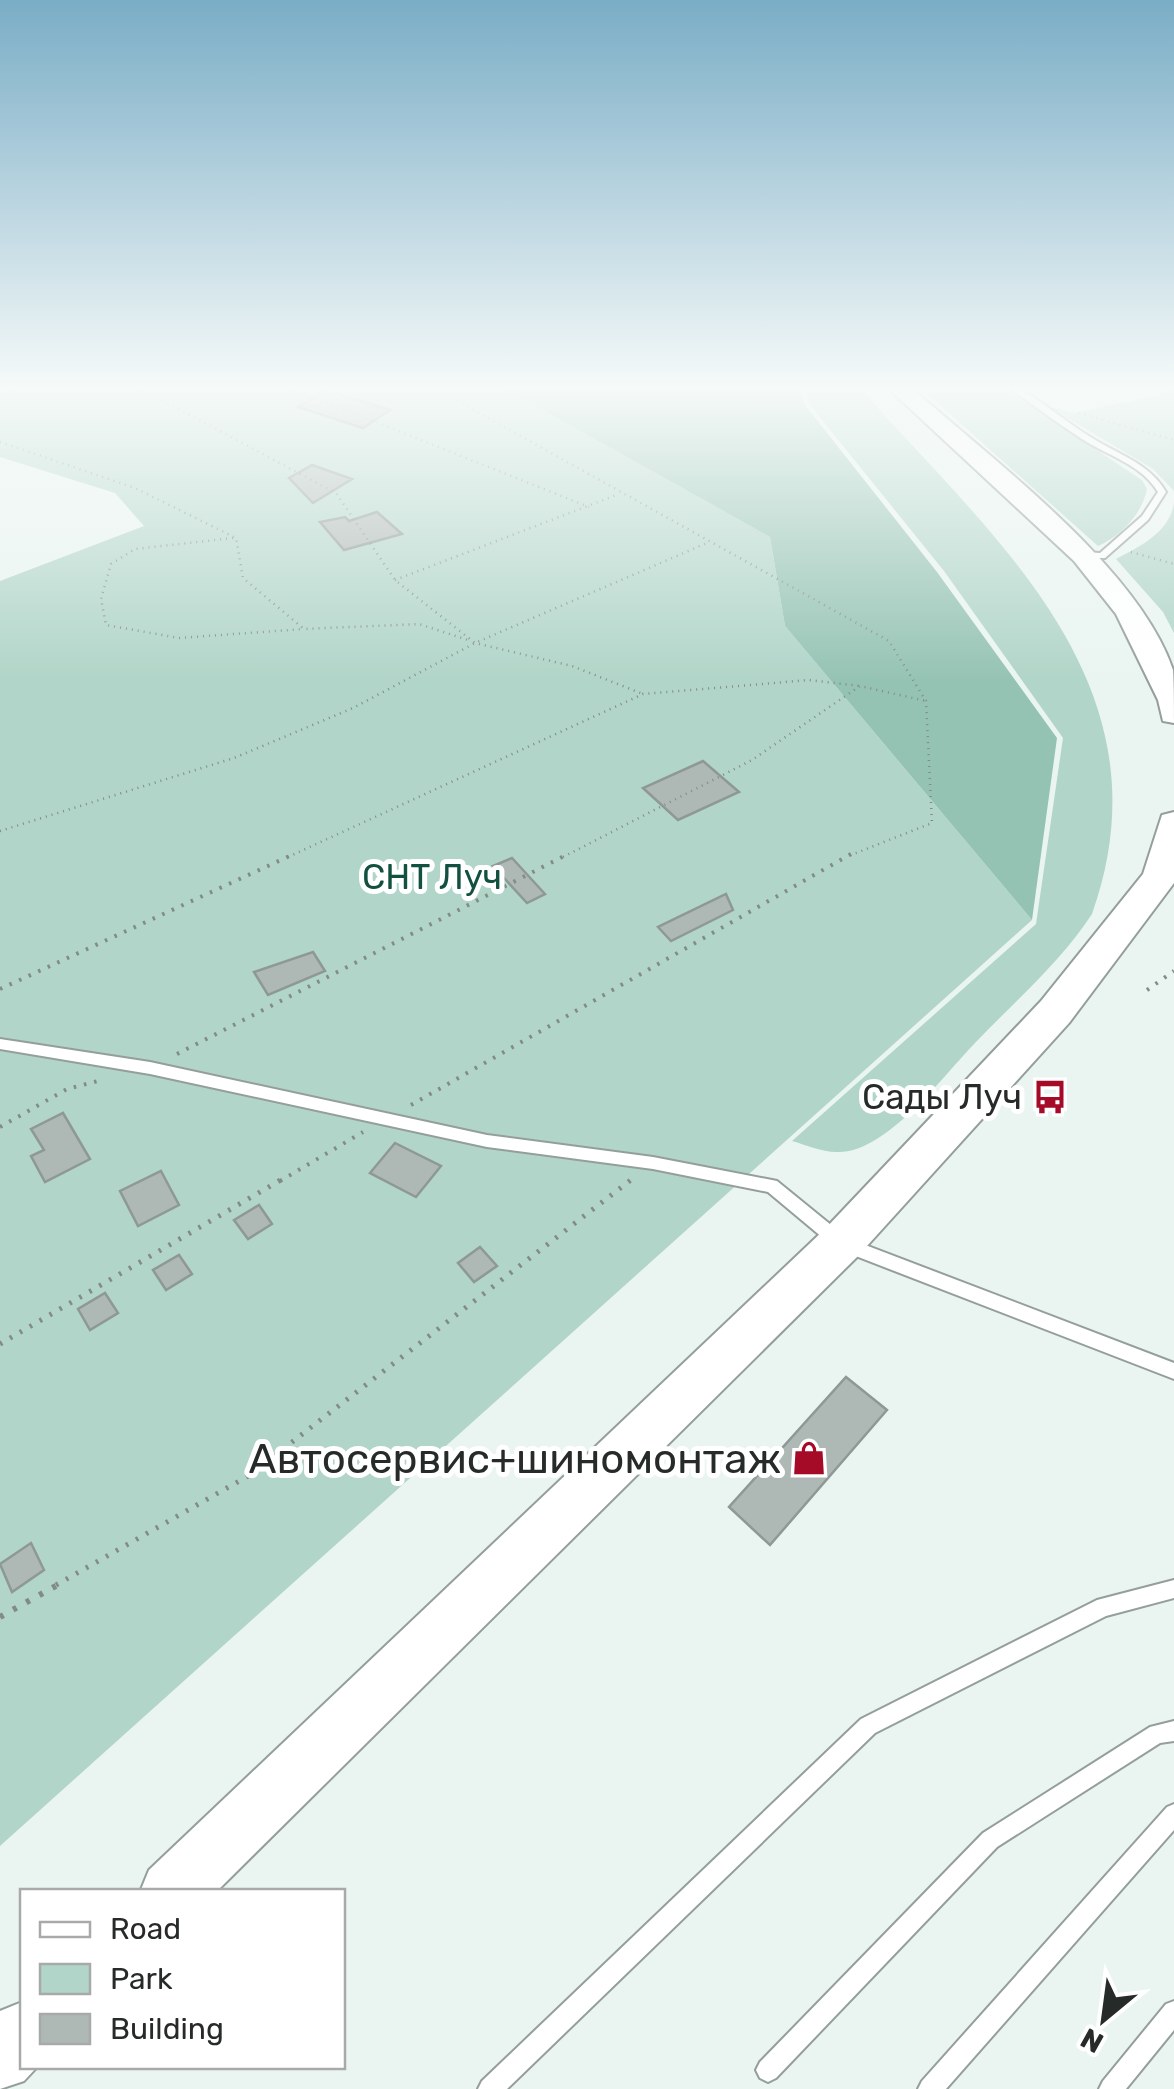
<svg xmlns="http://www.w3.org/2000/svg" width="1174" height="2089" font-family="Rubik,sans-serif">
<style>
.green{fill:#b1d5c8}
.forest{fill:#95c3b3}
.building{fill:#aeb8b4;stroke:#8e9995;stroke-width:2.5}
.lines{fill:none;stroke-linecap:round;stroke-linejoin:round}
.lane-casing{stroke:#949e9a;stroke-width:4}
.secondary-casing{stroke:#949e9a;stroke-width:4}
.path-far3{stroke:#838b88;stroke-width:2.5;stroke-dasharray:1 5;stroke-linecap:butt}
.path-far2{stroke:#838b88;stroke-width:4;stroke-dasharray:2.5 8;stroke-linecap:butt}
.path-far1{stroke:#838b88;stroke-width:5;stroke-dasharray:2.5 9;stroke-linecap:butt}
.path{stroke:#838b88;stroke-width:6;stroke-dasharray:4 11;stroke-linecap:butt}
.lane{fill:#fff;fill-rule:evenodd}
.secondary{fill:#fff;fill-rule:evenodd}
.labels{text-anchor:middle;stroke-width:10;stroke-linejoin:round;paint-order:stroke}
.park-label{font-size:35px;fill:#125040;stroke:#fff}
.poi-label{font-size:35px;fill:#262a28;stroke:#fff;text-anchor:end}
.near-poi-label{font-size:42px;fill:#262a28;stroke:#fff;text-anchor:end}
</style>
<rect width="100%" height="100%" fill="#eaf5f1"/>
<path class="green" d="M 9,389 L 505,389 L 770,537 L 785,626 L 1032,920 L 0,1846 L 0,581 L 144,526 L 115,493 L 0,457 L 0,391 Z
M 804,389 L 861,389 C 991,537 1174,683 1092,914 C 1061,962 1014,1002 975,1043 C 943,1076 885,1155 836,1152 C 822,1152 806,1145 792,1141 L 1036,924 L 1063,738 L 944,571 L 810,405 Z
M 922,389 L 1005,389 L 1142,480 L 1147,489 C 1142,514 1121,536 1098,546 Z
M 1156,389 L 1174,389 L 1174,491 L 1153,469 L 1049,407 L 1074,413 L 1161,395 Z
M 1174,503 L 1174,633 L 1163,612 L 1116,559 C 1139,547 1170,532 1174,503 Z"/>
<path class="forest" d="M 505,389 L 800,389 L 805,405 L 937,572 L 1057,738 L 1032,920 L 785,626 L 770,537 Z"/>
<path class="building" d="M 327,391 L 390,410 L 363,428 L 298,407 Z
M 312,465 L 352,479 L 313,503 L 289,478 Z
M 377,512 L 402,534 L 344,550 L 320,522 L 345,517 L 349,521 Z
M 703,761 L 739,792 L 678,820 L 643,788 Z
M 512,858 L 545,894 L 527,903 L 493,866 Z
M 726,894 L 733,910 L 671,941 L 658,927 Z
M 313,952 L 325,971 L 268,995 L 254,972 Z
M 63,1113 L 90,1159 L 45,1182 L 31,1156 L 44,1150 L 31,1129 Z
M 395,1143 L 441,1166 L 416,1197 L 370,1173 Z
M 161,1171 L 179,1205 L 138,1226 L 120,1191 Z
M 259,1205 L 272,1224 L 248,1239 L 234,1220 Z
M 480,1247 L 497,1266 L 474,1282 L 458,1263 Z
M 179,1255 L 192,1274 L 166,1290 L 153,1270 Z
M 105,1293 L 118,1313 L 90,1330 L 78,1309 Z
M 846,1377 L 887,1410 L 770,1545 L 729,1507 Z
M 31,1543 L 44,1570 L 12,1592 L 0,1564 Z"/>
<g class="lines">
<g class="lane-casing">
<path id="lane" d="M 1011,389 L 1020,389 L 1027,393 C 1049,407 1069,424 1092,438 C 1119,455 1149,463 1166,492 L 1148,520 L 1105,558 L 1083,558 L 1078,555 L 1083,552 L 1100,553 L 1142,516 L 1158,492 C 1141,464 1108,456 1082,439 C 1058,423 1034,406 1011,389 Z
M 0,1039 L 150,1062 L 487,1135 L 653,1157 L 772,1180 L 777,1181 L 847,1238 L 1174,1363 L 1174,1379 L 835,1248 L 768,1192 L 653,1169 L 487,1147 L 150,1074 L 0,1049 Z
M 1174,1580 L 1174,1598 L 1106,1616 L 875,1733 L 507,2089 L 478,2089 L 482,2081 L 861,1719 L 1097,1600 Z
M 1174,1721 L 1174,1741 L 1160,1743 L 997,1847 L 776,2078 L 768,2082 L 760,2078 L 756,2070 L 760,2062 L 983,1833 L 1150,1727 Z
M 1174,1804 L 1174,1830 L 946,2089 L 918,2089 L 922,2081 L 1167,1807 Z
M 1174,2001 L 1174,2030 L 1126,2089 L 1099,2089 L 1103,2081 L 1166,2004 Z"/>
</g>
<g class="secondary-casing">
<path id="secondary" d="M 889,389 L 913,389 C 992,460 1139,568 1173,670 C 1174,685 1174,707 1174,723 L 1163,721 L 1158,700 L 1116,614 L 1074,561 Z
M 1174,812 L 1174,883 L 1069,1023 L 857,1257 L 216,1892 L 140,1892 L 149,1870 L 825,1229 L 1041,1001 L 1143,874 L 1162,815 Z
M 22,2002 L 22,2066 L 38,2066 L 24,2081 L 0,2089 L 0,2011 Z"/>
</g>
<path class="path-far3" d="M 141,389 L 336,493 L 395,580 L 475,643 L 572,666 L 643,694
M 293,389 L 589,507
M 436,389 L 889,641 L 926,701 L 932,823 L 846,857
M 0,393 L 16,389
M 1079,413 L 1174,440
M 0,442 L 135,488 L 236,538 L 243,578 L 304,629 L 419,624 L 471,641
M 233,538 L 135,549 L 111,564 L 101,599 L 106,625 L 179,638 L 304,629
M 1131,552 L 1174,564
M 395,580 L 619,494
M 0,831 L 234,758 L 353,708 L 475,643 L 707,543
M 288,857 L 643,694 L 809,680 L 860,686
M 563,857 L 752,760 L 860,686 L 926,701"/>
<path class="path-far2" d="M 0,989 L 294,854
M 1147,990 L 1174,971
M 177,1054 L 568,854
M 411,1105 L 851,854
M 0,1127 L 67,1089 L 102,1080
M 280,1181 L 363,1132"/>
<path class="path-far1" d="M 0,1344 L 284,1178
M 56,1585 L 248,1476 L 632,1179"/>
<path class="path" d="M 0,1617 L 61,1583"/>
<use href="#lane" class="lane"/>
<use href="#secondary" class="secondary"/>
</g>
<linearGradient id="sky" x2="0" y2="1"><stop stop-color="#7aadc6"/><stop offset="0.57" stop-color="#f6faf9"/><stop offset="1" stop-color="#f6faf9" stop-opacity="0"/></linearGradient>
<rect width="1174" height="681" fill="url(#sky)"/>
<defs>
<g id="bus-bare" transform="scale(2.7)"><path d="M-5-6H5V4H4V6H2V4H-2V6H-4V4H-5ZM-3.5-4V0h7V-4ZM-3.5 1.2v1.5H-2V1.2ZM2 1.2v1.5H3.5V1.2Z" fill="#a50a27" stroke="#fff" stroke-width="2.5" paint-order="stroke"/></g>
<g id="shop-bare" transform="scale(2.7)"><path d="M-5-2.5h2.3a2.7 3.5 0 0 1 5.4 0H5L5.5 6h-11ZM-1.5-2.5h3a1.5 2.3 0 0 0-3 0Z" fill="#a50a27" stroke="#fff" stroke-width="2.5" paint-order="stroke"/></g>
</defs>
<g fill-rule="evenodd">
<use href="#bus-bare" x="1050" y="1097"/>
<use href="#shop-bare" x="809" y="1458"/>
</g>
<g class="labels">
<g class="park-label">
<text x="432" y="889">СНТ Луч</text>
</g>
<g class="poi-label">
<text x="1022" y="1109">Сады Луч</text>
</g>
<g class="near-poi-label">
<text x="781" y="1473">Автосервис+шиномонтаж</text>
</g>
</g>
<rect x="20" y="1889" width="325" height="180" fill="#ffffff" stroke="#a8aaa9" stroke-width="2.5"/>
<rect x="40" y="1922" width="50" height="15" fill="#ffffff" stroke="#a8aaa9" stroke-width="2.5"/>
<text x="110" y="1939" font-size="30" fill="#262a28">Road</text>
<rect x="40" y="1964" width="50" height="30" fill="#b1d5c8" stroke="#a8aaa9" stroke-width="2.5"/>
<text x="110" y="1989" font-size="30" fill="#262a28">Park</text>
<rect x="40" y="2014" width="50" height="30" fill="#aeb8b4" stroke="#a8aaa9" stroke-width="2.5"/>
<text x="110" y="2039" font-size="30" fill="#262a28">Building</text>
<g transform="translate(1104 2019) rotate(209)" stroke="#ffffff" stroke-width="8" paint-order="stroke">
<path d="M0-8L18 38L0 25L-18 38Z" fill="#262a28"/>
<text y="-15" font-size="28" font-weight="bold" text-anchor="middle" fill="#262a28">N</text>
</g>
</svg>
